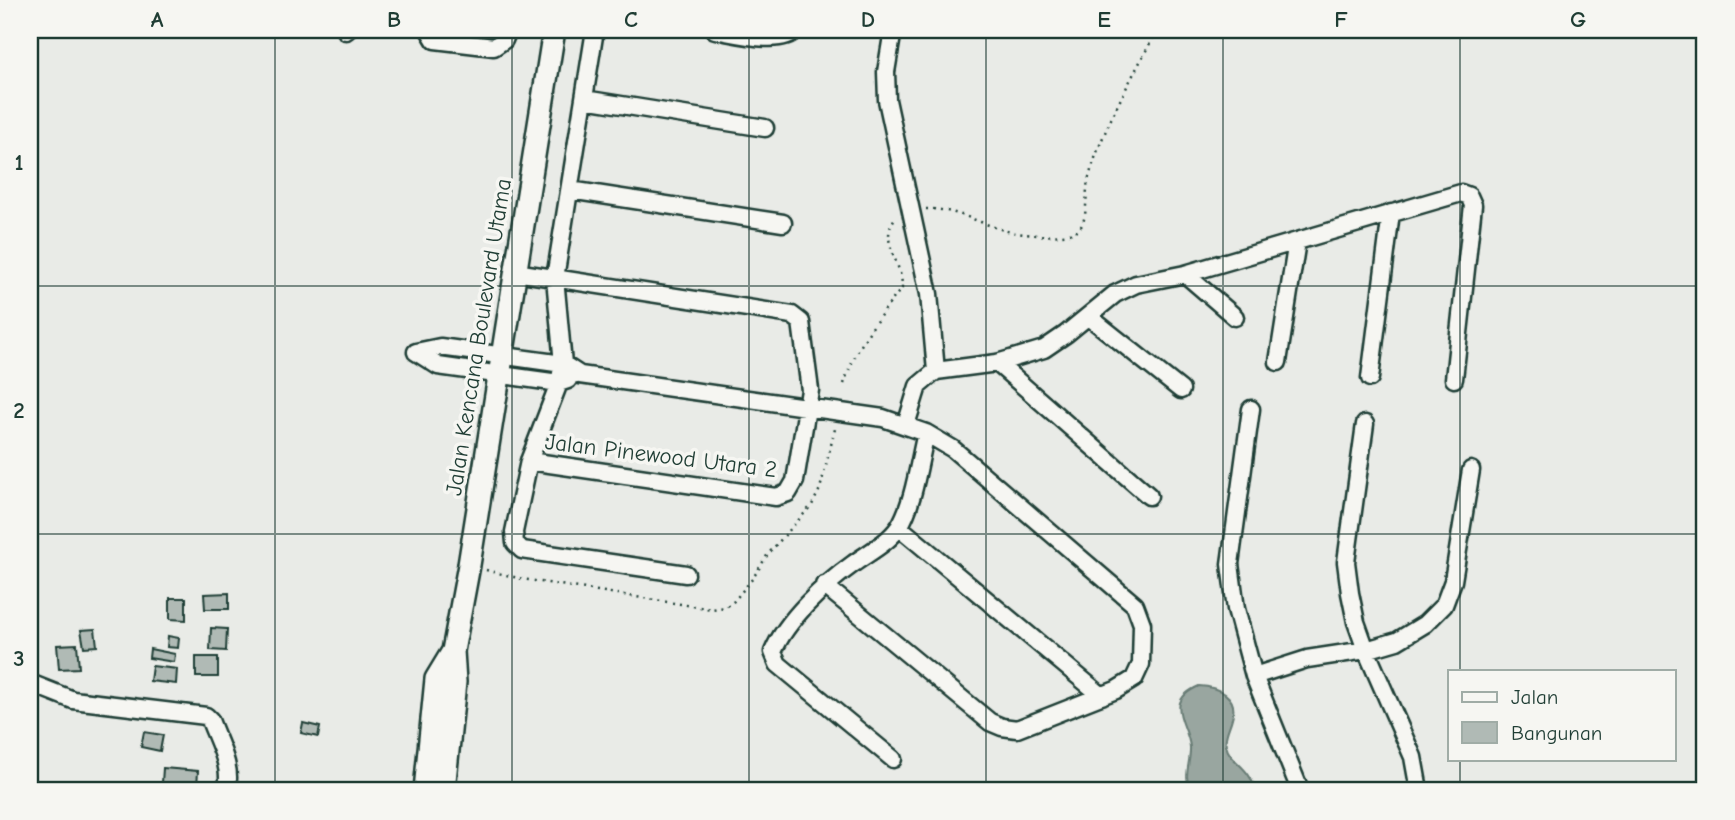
<svg xmlns="http://www.w3.org/2000/svg" width="1735" height="820" font-family="'Comic Neue',sans-serif">
<style>
.water{fill:#99a6a0;stroke:#687c75;stroke-width:2}
.building{fill:#b0bab5;stroke:#1f3d34;stroke-width:2}
.lines{fill:none;stroke-linecap:round;stroke-linejoin:round}
.minor-casing{stroke:#1f3d34;stroke-width:21}
.tertiary-casing{stroke:#1f3d34;stroke-width:26}
.path{stroke:#1f3d34;stroke-width:2.5;stroke-dasharray:2 5;stroke-linecap:butt}
.minor{stroke:#f6f6f2;stroke-width:16}
.tertiary{stroke:#f6f6f2;stroke-width:21}
.grid{fill:none;stroke:#1f3d34;stroke-width:2;stroke-opacity:0.55}
.labels{text-anchor:middle;stroke-width:7;stroke-linejoin:round;paint-order:stroke}
.street-label{font-size:23px;fill:#1f3d34;stroke:#f6f6f2}
.neatline{fill:none;stroke:#1f3d34;stroke-width:2.5}
.grid-label{font-size:23px;text-anchor:middle;font-weight:bold;fill:#1f3d34}
</style>
<rect width="100%" height="100%" fill="#e9ebe7"/>
<filter id="ink" filterUnits="userSpaceOnUse"><feTurbulence type="fractalNoise" baseFrequency=".0143" numOctaves="2"/><feDisplacementMap in="SourceGraphic" scale="14" xChannelSelector="R" yChannelSelector="G"/><feConvolveMatrix kernelMatrix="1 2 1 2 8 2 1 2 1" color-interpolation-filters="sRGB"/></filter>
<g filter="url(#ink)">
<path class="water" d="M 1199,686 C 1218,687 1239,696 1232,718 C 1230,727 1224,735 1226,745 C 1229,762 1250,766 1255,790 L 1190,790 C 1183,775 1191,762 1190,747 C 1188,723 1162,702 1199,686 Z"/>
<path class="building" d="M 229,593 L 229,609 L 205,609 L 204,594 Z
M 170,598 L 186,598 L 186,620 L 170,619 Z
M 211,628 L 227,629 L 226,651 L 210,650 Z
M 95,629 L 97,646 L 84,647 L 81,630 Z
M 168,636 L 179,638 L 178,648 L 167,647 Z
M 77,644 L 79,668 L 59,669 L 57,645 Z
M 150,649 L 175,654 L 174,662 L 149,658 Z
M 196,657 L 218,657 L 218,677 L 196,677 Z
M 152,666 L 177,669 L 176,684 L 150,681 Z
M 303,723 L 320,727 L 318,737 L 301,733 Z
M 144,732 L 163,735 L 160,751 L 141,747 Z
M 163,768 L 198,771 L 197,786 L 162,783 Z"/>
<g class="lines">
<g class="minor-casing">
<path id="minor" d="M 429,30 L 435,40 L 494,47 L 504,40 L 508,30
M 595,30 L 555,278 L 563,364 L 559,383 L 529,461 L 514,532 L 515,543 L 522,550 L 686,574
M 715,30 C 734,33 782,46 795,30
M 893,30 L 886,72 L 887,100 L 929,294 L 936,371
M 346,31 L 347,30
M 584,99 L 765,128
M 570,190 L 783,223
M 515,272 L 792,315 L 801,322 L 810,390 L 795,481 L 788,493 L 776,497 L 529,461
M 1185,274 L 1235,317
M 1088,316 L 1181,390
M 416,352 L 440,347 L 563,364 L 580,375 L 883,418 L 926,433 L 953,449 L 1135,605 L 1142,624 L 1141,664 L 1134,679 L 1116,690 L 1017,729 L 1002,727 L 990,722 L 824,585
M 416,352 L 438,366 L 559,383 L 568,380
M 1278,362 L 1297,241
M 997,363 L 1149,496
M 1370,378 L 1391,213
M 1251,409 L 1230,564 L 1236,609 L 1254,676 L 1300,790
M 1365,424 L 1346,562 L 1350,593 L 1356,622 L 1366,650 L 1413,757 L 1419,790
M 906,425 L 918,386 L 936,371 L 997,363 L 1044,349 L 1066,334 L 1115,294 L 1136,284 L 1185,274 L 1461,193 L 1469,196 L 1473,205 L 1454,379
M 899,527 L 1102,696
M 1254,676 L 1307,659 L 1366,650 L 1397,641 L 1425,624 L 1444,605 L 1453,581 L 1471,470
M 30,683 L 73,700 L 206,716 L 210,720 C 217,740 234,769 226,790
M 893,759 L 778,664 L 773,652 C 786,620 825,584 853,564 C 868,553 888,543 899,527 C 914,503 919,461 926,433"/>
</g>
<g class="tertiary-casing">
<path id="tertiary" d="M 425,790 L 436,679 L 453,651
M 444,790 L 455,682 L 453,651 L 469,565 L 554,30"/>
</g>
<path class="path" d="M 926,209 C 961,208 990,231 1024,234 C 1036,235 1068,238 1077,231 C 1089,222 1085,194 1088,181 C 1102,128 1132,78 1157,30
M 844,384 C 856,346 878,318 902,288 C 903,262 877,241 896,217
M 486,570 L 522,579 L 712,609 L 726,607 L 734,601 L 753,578 L 768,554 L 812,505 L 820,489 L 835,429"/>
<use href="#minor" class="minor"/>
<use href="#tertiary" class="tertiary"/>
</g>
</g>
<path class="grid" d="M 275,30 L 275,790M 512,30 L 512,790M 749,30 L 749,790M 986,30 L 986,790M 1223,30 L 1223,790M 1460,30 L 1460,671M 30,286 L 1705,286M 30,534 L 1705,534M 1460,759 L 1460,790"/>
<g class="labels">
<g class="street-label">
<text transform="translate(478 337) rotate(-81)" y="8">Jalan Kencana Boulevard Utama</text>
<text transform="translate(661 455) rotate(7)" y="8">Jalan Pinewood Utara 2</text>
</g>
</g>
<rect width="1735" height="820" fill="none" stroke="#f6f6f2" stroke-width="77"/>
<rect x="1448" y="670" width="228" height="91" fill="#f6f6f2" stroke="#a0aca6" stroke-width="2"/>
<rect x="1462" y="692" width="35" height="10" fill="#f6f6f2" stroke="#a0aca6" stroke-width="2"/>
<text x="1511" y="704" font-size="21" fill="#1f3d34">Jalan</text>
<rect x="1462" y="722" width="35" height="21" fill="#b0bab5" stroke="#a0aca6" stroke-width="2"/>
<text x="1511" y="740" font-size="21" fill="#1f3d34">Bangunan</text>
<rect x="38" y="38" width="1658" height="744" class="neatline"/>
<g class="grid-label">
<text x="157" y="27">A</text>
<text x="394" y="27">B</text>
<text x="631" y="27">C</text>
<text x="868" y="27">D</text>
<text x="1104" y="27">E</text>
<text x="1341" y="27">F</text>
<text x="1578" y="27">G</text>
<text x="19" y="170">1</text>
<text x="19" y="418">2</text>
<text x="19" y="666">3</text>
</g>
</svg>
